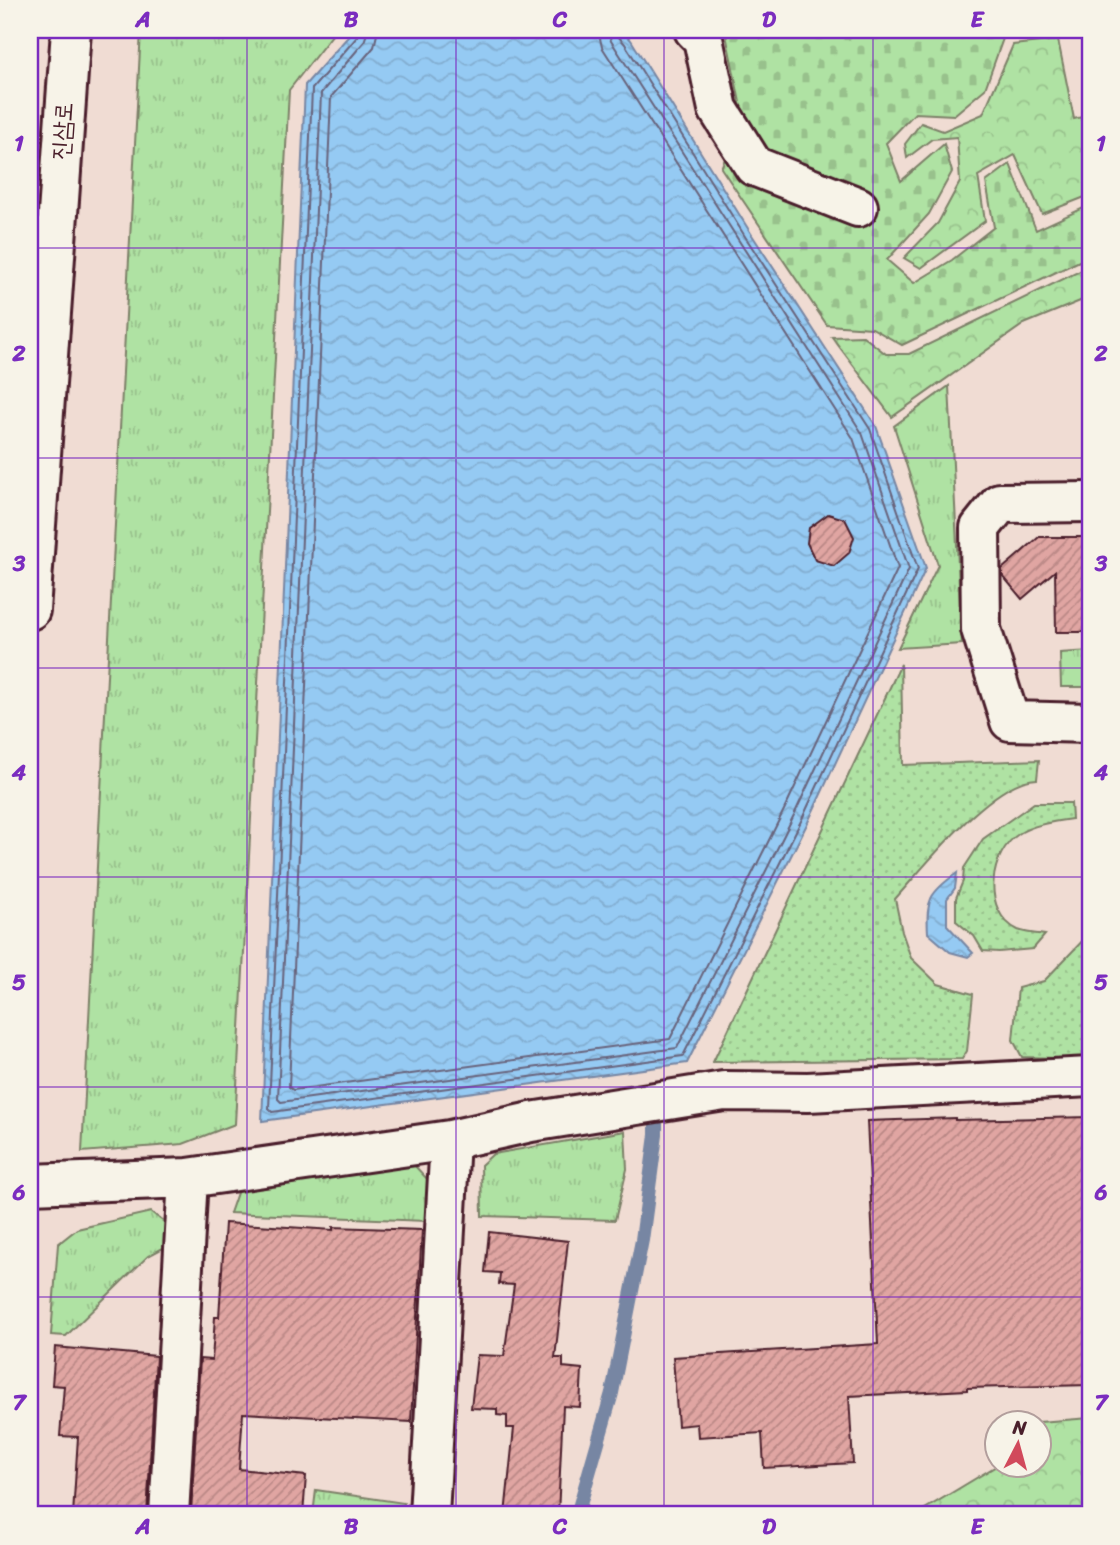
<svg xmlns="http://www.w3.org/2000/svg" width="1120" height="1545" font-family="Sriracha,'Poor Story',sans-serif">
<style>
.grass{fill:url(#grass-tufts);stroke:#7c8067;stroke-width:2}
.forest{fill:url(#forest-crowns);stroke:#7c8067;stroke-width:2}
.cemetery{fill:url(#cemetery-stones);stroke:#7c8067;stroke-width:2}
.garden{fill:url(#garden-dots);stroke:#7c8067;stroke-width:2}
.water{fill:url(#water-waves);stroke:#7786a3;stroke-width:2}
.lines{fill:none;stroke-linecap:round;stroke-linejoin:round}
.shore{stroke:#68637b;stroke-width:2}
.stream{stroke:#7786a3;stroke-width:14}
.building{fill:url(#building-hatch);stroke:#4a1f2b;stroke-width:2}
.minor-casing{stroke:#4a1f2b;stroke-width:44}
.minor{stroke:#f7f3e8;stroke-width:38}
.grid{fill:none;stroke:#7b2cbf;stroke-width:2;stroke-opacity:0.55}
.labels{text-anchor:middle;stroke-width:6;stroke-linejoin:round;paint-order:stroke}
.street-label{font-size:24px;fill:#4a1f2b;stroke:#f7f3e8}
.neatline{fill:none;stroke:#7b2cbf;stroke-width:2.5}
.grid-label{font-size:23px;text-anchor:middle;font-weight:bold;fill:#7b2cbf}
</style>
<defs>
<pattern id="grass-tufts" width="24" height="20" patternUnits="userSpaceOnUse" patternTransform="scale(1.75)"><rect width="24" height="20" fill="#afe2a3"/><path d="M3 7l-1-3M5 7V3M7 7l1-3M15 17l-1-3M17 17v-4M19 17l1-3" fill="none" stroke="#98c18c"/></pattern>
<pattern id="forest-crowns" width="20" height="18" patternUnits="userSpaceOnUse" patternTransform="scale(1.75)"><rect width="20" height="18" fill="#afe2a3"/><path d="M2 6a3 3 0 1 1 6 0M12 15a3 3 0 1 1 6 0" fill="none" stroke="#98c18c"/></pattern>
<pattern id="cemetery-stones" width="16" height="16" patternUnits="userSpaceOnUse" patternTransform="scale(1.75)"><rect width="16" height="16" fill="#afe2a3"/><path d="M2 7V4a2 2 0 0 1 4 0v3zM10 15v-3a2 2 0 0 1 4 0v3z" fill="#98c18c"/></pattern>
<pattern id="garden-dots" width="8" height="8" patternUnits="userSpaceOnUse" patternTransform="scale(1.75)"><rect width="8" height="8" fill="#afe2a3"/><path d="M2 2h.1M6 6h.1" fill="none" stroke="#98c18c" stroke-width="1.8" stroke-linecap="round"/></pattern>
<pattern id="water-waves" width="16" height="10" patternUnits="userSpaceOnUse" patternTransform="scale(1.75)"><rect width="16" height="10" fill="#95caf3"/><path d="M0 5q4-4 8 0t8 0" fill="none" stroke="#82add0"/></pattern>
<pattern id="building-hatch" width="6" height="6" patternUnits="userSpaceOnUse" patternTransform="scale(1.75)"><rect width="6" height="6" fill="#e0a5a2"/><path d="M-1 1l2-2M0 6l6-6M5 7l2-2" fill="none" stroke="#b88684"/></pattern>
</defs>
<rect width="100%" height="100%" fill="#f0dcd3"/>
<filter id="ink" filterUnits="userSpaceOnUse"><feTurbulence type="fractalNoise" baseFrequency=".0143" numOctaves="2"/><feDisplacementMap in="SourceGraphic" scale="14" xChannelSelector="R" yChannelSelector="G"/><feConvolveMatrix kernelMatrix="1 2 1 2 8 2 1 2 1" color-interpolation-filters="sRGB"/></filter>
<g filter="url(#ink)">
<path class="grass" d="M 141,30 L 336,30 L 289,90 L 235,1124 L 183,1144 L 82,1152 Z
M 949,386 L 962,644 L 898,648 L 938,565 L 894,426 Z
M 1090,651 L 1090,687 L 1061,687 L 1060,653 Z
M 625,1131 L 627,1169 L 615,1220 L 482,1216 L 481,1165 L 493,1154 Z
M 414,1165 L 430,1182 L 426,1221 L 230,1213 L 238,1190 Z
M 151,1212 L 169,1226 L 165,1247 L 148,1256 L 66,1336 L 51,1335 L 58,1244 L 77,1229 Z
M 316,1490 L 404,1503 L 403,1515 L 313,1515 Z"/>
<path class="forest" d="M 1058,40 L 1074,119 L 1090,115 L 1090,195 L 1042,214 L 1015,155 L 978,176 L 985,221 L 921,268 L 904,258 L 938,223 L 960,182 L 957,137 L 932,139 L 907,158 L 905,144 L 921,123 L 943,131 L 983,114 L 1013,45 Z
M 1090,266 L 1090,297 L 1024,324 L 892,417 L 832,337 L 863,336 L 886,354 L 909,354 Z
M 1090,1418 L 1090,1515 L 915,1515 L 998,1465 L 1040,1464 L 1039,1422 Z"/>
<path class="cemetery" d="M 725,30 L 1006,30 L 985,89 L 954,115 L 915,113 L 886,143 L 901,181 L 944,144 L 952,172 L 929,214 L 887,260 L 914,283 L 952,260 L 994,227 L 986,182 L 1010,164 L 1036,230 L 1090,205 L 1090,256 L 902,345 L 872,328 L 827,325 L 721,168 L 743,117 Z"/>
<path class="garden" d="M 901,664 L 903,765 L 1039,760 L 1037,779 C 992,780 925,866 895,899 L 902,932 L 911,958 L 938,984 L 973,994 L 967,1051 L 962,1059 L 713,1062 Z
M 1034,803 L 1071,803 L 1072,819 C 1055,821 1035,824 1020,833 C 989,852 981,912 1018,930 C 1026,933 1037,934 1045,935 L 1033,949 L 999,952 L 983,951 L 974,936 L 956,921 L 956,898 L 963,881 L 964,868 L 983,839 Z
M 1090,933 L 1090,1059 L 1022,1057 L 1013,1040 L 1018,988 L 1044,981 Z"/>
<path class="water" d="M 354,30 L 622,30 L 631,40 L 752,235 L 876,426 L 926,568 L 808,822 L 687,1063 L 262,1121 L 305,85 Z
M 957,873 L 955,888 L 947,899 L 947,925 L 973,953 L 968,957 L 950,952 L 928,933 C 926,900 929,893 957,873 Z"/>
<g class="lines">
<path class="shore" d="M 359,30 L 357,37 L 312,89 L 269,1109 L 272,1112 L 683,1056 L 802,819 L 918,569 L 870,429 L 746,238 L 625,44 L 618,36 L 617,30
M 368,30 L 364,42 L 321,93 L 278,1099 L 281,1102 L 677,1048 L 794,815 L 909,569 L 862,433 L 611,41 L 608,30
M 378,30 L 374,47 L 331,97 L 289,1087 L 293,1090 L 670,1039 L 784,810 L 898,568 L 853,438 L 602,47 L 598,30"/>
<path class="stream" d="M 577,1515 L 612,1393 L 642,1240 L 656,1135 L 656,1117"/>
</g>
<path class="building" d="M 828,514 L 845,519 L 854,537 L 849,553 L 834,566 L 815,560 L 807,543 L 809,528 Z
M 1039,537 L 1090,537 L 1090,632 L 1056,632 L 1055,571 L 1022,599 L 1002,575 L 1002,569 Z
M 1090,1117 L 1090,1385 L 967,1388 L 967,1390 L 849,1396 L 853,1463 L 764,1468 L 762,1433 L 698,1437 L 697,1424 L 678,1426 L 673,1357 L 878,1344 L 867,1121 L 955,1118 L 955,1120 Z
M 225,1223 L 333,1230 L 333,1227 L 422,1230 L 411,1422 L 243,1413 L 239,1469 L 306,1476 L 303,1515 L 191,1513 L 200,1359 L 212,1360 L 215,1317 L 219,1317 Z
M 489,1232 L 568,1241 L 555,1358 L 563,1358 L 563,1367 L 582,1369 L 580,1407 L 563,1406 L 558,1515 L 505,1515 L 514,1428 L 507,1428 L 507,1416 L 497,1415 L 497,1409 L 471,1408 L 477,1355 L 504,1356 L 514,1285 L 499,1284 L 500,1273 L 485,1272 Z
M 55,1347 L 156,1356 L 147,1515 L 73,1515 L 78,1437 L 60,1436 L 64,1386 L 52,1385 Z"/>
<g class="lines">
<g class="minor-casing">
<path id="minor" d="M 694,30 L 703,39 L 718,109 L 754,166 L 858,207
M 1090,502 L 1000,503 L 980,528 L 981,629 L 1010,721 L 1090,723
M 30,610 L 71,30
M 30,1184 L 188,1178 L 450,1140 L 531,1122 L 724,1091 L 808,1092 L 1090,1077
M 169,1515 L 188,1178
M 429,1515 L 450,1140"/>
</g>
<use href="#minor" class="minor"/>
</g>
</g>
<path class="grid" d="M 247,30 L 247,1515M 456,30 L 456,1515M 664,30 L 664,1515M 873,30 L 873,1515M 30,248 L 1090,248M 30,458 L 1090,458M 30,668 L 1090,668M 30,877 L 1090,877M 30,1087 L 1090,1087M 30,1297 L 1090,1297"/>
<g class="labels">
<g class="street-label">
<text transform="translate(62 131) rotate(-86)" y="8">진삼로</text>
</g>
</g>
<rect width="1120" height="1545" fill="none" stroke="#f7f3e8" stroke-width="77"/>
<g transform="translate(1018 1444) rotate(6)"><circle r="33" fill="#f7f3e8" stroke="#b29e9c" stroke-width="2"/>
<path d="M0-5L12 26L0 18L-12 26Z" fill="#d1495b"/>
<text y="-10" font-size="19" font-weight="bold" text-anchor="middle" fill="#4a1f2b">N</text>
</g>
<rect x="38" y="38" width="1044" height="1468" class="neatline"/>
<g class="grid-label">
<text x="143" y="27">A</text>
<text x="351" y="27">B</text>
<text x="560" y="27">C</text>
<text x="769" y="27">D</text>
<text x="977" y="27">E</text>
<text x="19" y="151">1</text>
<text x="1101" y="151">1</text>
<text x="19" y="361">2</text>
<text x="1101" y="361">2</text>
<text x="19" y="571">3</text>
<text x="1101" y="571">3</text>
<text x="19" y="780">4</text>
<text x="1101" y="780">4</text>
<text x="19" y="990">5</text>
<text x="1101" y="990">5</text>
<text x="19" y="1200">6</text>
<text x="1101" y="1200">6</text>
<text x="19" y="1410">7</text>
<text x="1101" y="1410">7</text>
<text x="143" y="1534">A</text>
<text x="351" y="1534">B</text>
<text x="560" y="1534">C</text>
<text x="769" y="1534">D</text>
<text x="977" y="1534">E</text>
</g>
</svg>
